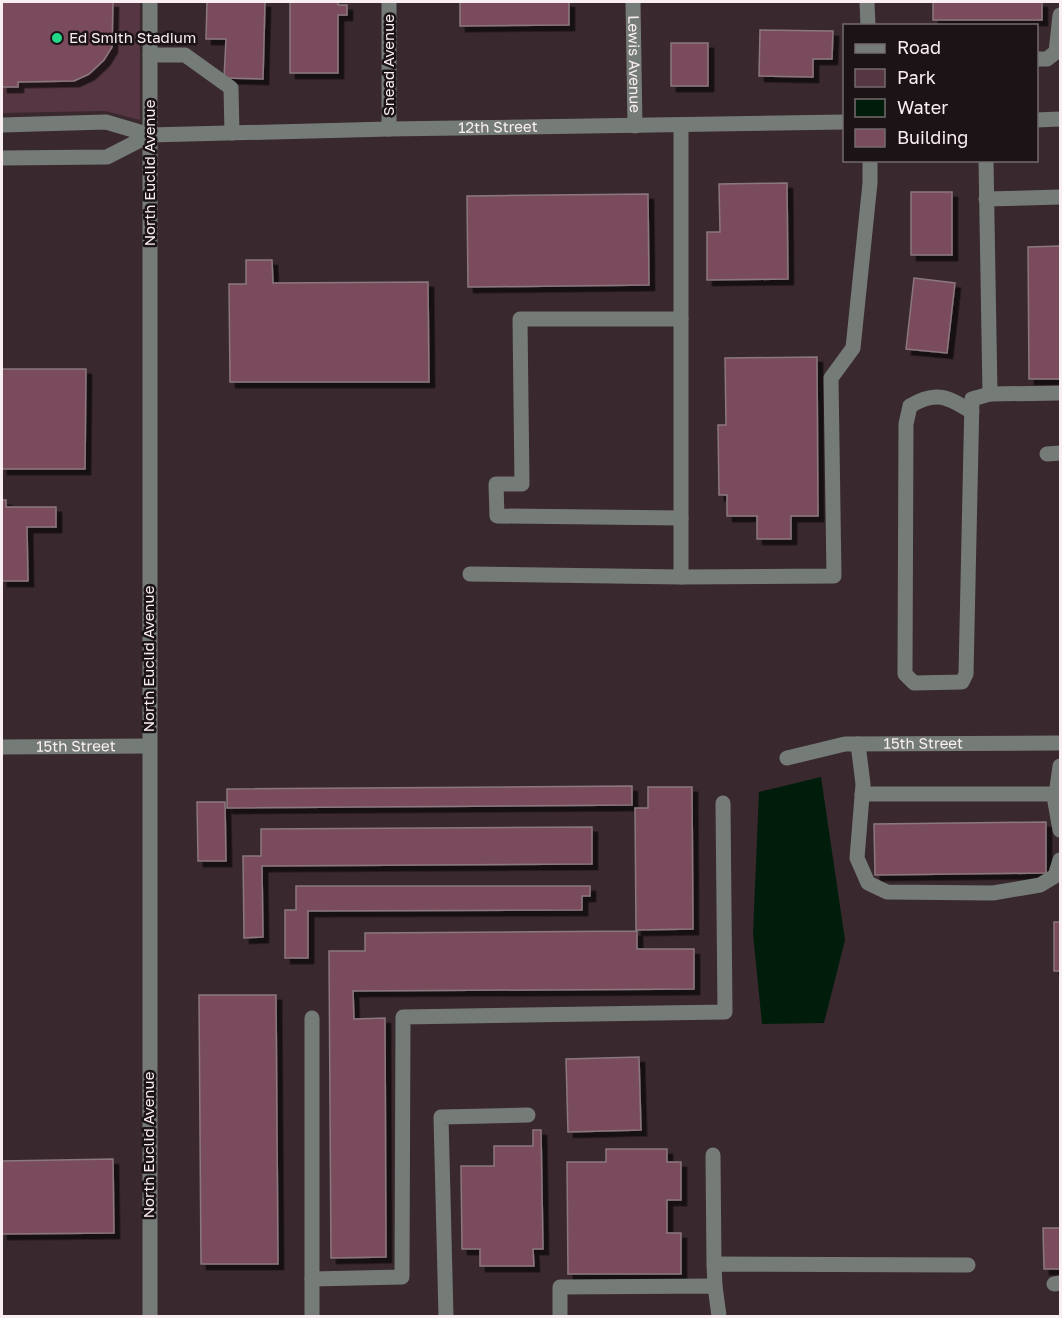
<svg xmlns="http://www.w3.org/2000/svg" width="1062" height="1318" font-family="'Golos Text',sans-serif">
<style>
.green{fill:#553642}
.water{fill:#001d0c}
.building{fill:#794c5d;stroke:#8b777e;stroke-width:1.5;filter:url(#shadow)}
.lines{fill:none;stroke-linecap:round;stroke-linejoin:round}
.minor{stroke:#757c77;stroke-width:15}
.poi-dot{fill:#22d887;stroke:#1b1316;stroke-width:2}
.labels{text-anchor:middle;stroke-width:5;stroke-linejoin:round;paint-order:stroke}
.poi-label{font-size:15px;fill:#f9eef1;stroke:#1b1316;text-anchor:start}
.street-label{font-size:15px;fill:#f9eef1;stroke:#1b1316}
</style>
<defs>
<filter id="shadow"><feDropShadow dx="5.5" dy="5.5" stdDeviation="0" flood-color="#0009"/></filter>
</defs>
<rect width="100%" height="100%" fill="#39282e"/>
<path class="green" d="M 2,2 L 140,2 L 140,120 L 105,111 L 2,113 Z"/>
<path class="water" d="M 821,777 L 845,940 L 824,1023 L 762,1024 L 753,934 L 759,792 Z"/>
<path class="building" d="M 2,2 L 113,2 L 112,47 L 104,60 L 89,74 L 74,81 L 18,82 L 18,87 L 2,87 Z
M 207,2 L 265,2 L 263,79 L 224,78 L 226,39 L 206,39 Z
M 290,2 L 338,2 L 338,5 L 347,5 L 347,15 L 338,15 L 338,73 L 290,73 Z
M 460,2 L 569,2 L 569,25 L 460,26 Z
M 933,2 L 1042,2 L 1042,20 L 933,20 Z
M 760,30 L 833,31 L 832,59 L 813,59 L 813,77 L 759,76 Z
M 671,43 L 708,43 L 708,86 L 671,86 Z
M 787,183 L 788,279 L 707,280 L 707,232 L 720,232 L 719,184 Z
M 911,192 L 952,192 L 952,255 L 911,255 Z
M 648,194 L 649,285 L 468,287 L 467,196 Z
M 1060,246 L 1060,379 L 1029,379 L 1028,247 Z
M 246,260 L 272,260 L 273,283 L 428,282 L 429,382 L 230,382 L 229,284 L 246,284 Z
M 914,278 L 955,283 L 947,353 L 906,349 Z
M 817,357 L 818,516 L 791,516 L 791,539 L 757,539 L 757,516 L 727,516 L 727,495 L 719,495 L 718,425 L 726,425 L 725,358 Z
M 2,369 L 86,369 L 85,469 L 2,469 Z
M 2,500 L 6,500 L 6,507 L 56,507 L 56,527 L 27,527 L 28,581 L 2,581 Z
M 632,786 L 632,805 L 227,808 L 227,789 Z
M 648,787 L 692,787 L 693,929 L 636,930 L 635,808 L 648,808 Z
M 197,802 L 225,802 L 226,861 L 198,861 Z
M 1046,822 L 1046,873 L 875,875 L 874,824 Z
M 592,827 L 592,864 L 262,866 L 263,937 L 244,938 L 243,856 L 261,856 L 261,829 Z
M 296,886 L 590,886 L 590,896 L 582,896 L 582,910 L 308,911 L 308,958 L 285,958 L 285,910 L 296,910 Z
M 1054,922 L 1060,922 L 1060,971 L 1054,971 Z
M 637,931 L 637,949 L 694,949 L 694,989 L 353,991 L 354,1019 L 385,1018 L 386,1257 L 331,1258 L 329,951 L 365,951 L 365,933 Z
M 199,995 L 276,995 L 278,1264 L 201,1264 Z
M 639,1057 L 641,1130 L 568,1132 L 566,1059 Z
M 533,1130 L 541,1130 L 543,1249 L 533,1249 L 534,1266 L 480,1266 L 480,1249 L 462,1249 L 461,1166 L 494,1166 L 494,1146 L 533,1146 Z
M 606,1149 L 667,1149 L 667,1162 L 681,1162 L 681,1200 L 667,1200 L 667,1233 L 681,1233 L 681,1274 L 568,1274 L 567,1162 L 606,1162 Z
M 113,1159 L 114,1233 L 2,1234 L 2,1161 Z
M 1043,1228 L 1060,1228 L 1060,1269 L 1044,1269 Z"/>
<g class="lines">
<g class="minor">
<path d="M 389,2 L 389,129"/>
<path id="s1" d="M 633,2 L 635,126"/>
<path d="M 867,2 L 868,26"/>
<path d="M 150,55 L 185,55 L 231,88 L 232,133"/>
<path d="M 1036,59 L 1047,59 L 1056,52 L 1060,15"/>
<path d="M 1036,120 L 1060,119"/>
<path id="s2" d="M 2,125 L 106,122 L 150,135 L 389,129 L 844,122"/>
<path d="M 2,158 L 107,157 L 150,135"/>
<path d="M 986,160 L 990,394 L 1060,393"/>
<path d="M 986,199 L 1060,197"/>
<path d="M 681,319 L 520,319 L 522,484 L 496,484 L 497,516 L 681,518"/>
<path d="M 972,412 C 948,397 936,390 910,406 L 906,424 L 905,674 L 914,683 L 962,682 L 966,674 L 972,399 L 990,394"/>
<path d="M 1047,454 L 1060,453"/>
<path d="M 470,574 L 681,577 L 681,125"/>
<path d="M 681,577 L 834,576 L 831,378 L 853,348 L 870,183 L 870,160"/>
<path d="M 858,744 L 863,784 L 857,858 L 868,883 L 887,892 L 993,893 L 1040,885 L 1055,876 L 1060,860"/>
<path id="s3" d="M 2,747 L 149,746"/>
<path id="s4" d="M 787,758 L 845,744 L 1060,743"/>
<path d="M 1060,766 L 1055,802 L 1060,830"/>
<path d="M 862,794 L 1056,794"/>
<path d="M 312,1018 L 312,1316"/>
<path d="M 713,1155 L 714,1264"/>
<path d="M 312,1279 L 402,1277 L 403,1017 L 725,1012 L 723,803"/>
<path d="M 1054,1284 L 1060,1283"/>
<path d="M 715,1286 L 714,1264 L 968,1265"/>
<path d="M 150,1316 L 150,2"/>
<path d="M 446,1316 L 441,1117 L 528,1115"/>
<path d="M 560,1316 L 560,1287 L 715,1286 L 719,1316"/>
</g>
</g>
<circle class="poi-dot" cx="57" cy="38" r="6"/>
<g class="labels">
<g class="poi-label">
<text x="69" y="43">Ed Smith Stadium</text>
</g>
<g class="street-label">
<text dy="5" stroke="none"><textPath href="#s1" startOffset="62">Lewis Avenue</textPath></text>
<text transform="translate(389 65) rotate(-90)" y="5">Snead Avenue</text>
<text dy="5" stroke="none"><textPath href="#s2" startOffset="498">12th Street</textPath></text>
<text transform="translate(150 173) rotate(-90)" y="5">North Euclid Avenue</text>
<text transform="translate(149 659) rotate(-90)" y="5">North Euclid Avenue</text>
<text dy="5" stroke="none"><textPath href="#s4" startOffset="138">15th Street</textPath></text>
<text dy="5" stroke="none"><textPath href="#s3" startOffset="74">15th Street</textPath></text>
<text transform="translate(149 1145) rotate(-90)" y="5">North Euclid Avenue</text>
</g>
</g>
<rect width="1062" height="1318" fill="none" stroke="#f9eef1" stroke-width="6"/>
<rect x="843" y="24" width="195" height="138" fill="#1b1316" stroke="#746b6e" stroke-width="1.5"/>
<rect x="855" y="44" width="30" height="9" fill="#757c77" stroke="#746b6e" stroke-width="1.5"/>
<text x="897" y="54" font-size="18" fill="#f9eef1">Road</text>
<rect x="855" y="69" width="30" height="18" fill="#553642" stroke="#746b6e" stroke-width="1.5"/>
<text x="897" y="84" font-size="18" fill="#f9eef1">Park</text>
<rect x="855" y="99" width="30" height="18" fill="#001d0c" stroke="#746b6e" stroke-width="1.5"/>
<text x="897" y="114" font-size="18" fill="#f9eef1">Water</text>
<rect x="855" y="129" width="30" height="18" fill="#794c5d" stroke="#746b6e" stroke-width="1.5"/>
<text x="897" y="144" font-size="18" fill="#f9eef1">Building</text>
</svg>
